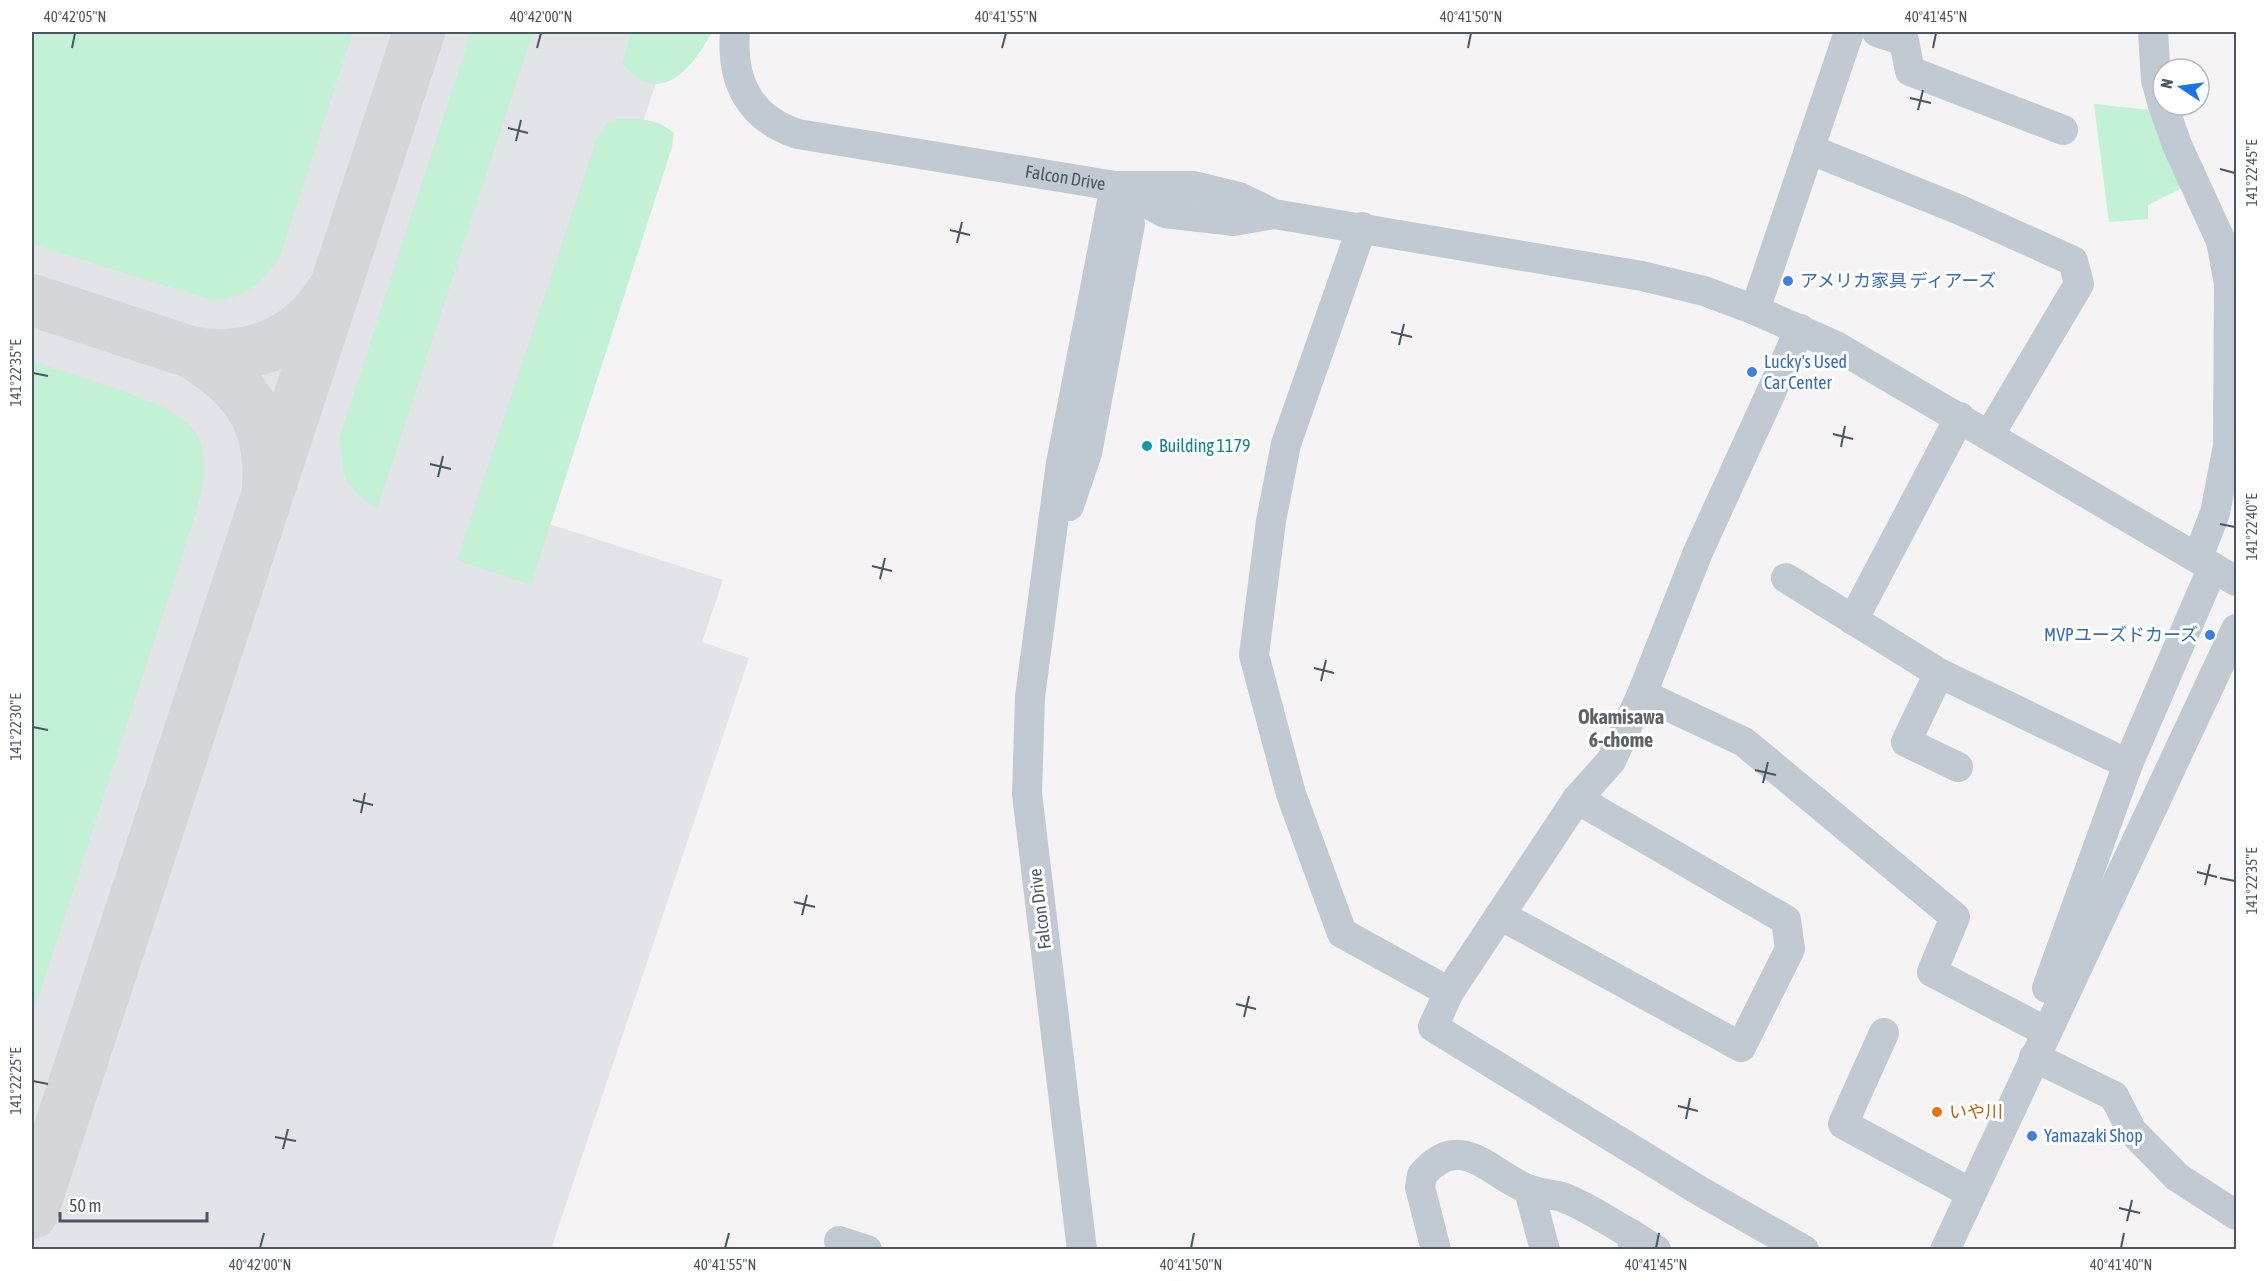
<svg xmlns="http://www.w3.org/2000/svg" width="2268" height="1281" font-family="'Asap Condensed','Noto Sans JP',sans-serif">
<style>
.airport{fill:#e2e4e7}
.green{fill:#c3f1d5}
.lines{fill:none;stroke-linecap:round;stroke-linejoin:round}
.taxiway{stroke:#d5d6d8;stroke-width:52}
.minor{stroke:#c1cad2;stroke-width:30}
.ticks{fill:none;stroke:#4a5661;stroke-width:2}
.shop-dot{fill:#3f7fe0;stroke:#fff;stroke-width:2}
.culture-dot{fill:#0f9aa8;stroke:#fff;stroke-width:2}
.food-dot{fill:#e8710a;stroke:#fff;stroke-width:2}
.labels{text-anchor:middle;stroke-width:6;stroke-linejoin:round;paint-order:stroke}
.street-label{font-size:18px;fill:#4a5661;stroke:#fff}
.shop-label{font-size:18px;fill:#366cbe;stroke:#fff;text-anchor:start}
.culture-label{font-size:18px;fill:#0d838f;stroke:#fff;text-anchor:start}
.food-label{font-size:18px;fill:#c56008;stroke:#fff;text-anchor:start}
.neighbourhood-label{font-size:20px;font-weight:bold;fill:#5f6368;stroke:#fff}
.neatline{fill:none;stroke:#4a5661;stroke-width:2}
.ticks-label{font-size:15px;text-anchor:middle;fill:#4a5661}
</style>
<rect width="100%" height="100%" fill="#f5f3f3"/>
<path class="airport" d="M 32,32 L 673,32 L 512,512 L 723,580 L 702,642 L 749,658 L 551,1249 L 32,1249 Z"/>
<path class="green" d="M 32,32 L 353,32 L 280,255 C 263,283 245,300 211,300 L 32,244 Z
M 471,32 L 533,32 L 377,509 C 339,481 346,482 339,438 Z
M 632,32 L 712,32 C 691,70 660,109 622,63 Z
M 2094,104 L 2151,110 L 2186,186 L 2148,205 L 2148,219 L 2109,222 Z
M 623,119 C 644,119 658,119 674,133 L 672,147 L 531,585 L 457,560 L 596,141 L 608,121 Z
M 32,361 C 61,371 90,380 119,390 C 187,413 220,429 197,509 L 32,1017 Z"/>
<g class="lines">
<path class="taxiway" d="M 32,300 L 190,352 C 247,363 300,343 331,293
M 190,352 C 243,382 272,420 268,483
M 32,1213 L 419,32"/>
<g class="minor">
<path id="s1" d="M 735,32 C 731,81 749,118 798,134 L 1115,186 L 1194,186 L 1239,197 L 1274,214 L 1642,276 L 1704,291 L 1755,310 L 1836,346 L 2236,581"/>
<path d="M 1877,32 L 1904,41 L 1910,71 L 2063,130"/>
<path d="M 2153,32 L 2156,80 L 2163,105"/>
<path d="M 2163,105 L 2177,145 L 2221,241 L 2229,284 L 2228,446 L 2215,513 L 2198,557"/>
<path d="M 1809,149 L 1960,210 L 2073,261 L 2079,284 L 1990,434"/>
<path d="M 1117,187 L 1165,213 L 1234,221 L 1274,214"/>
<path d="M 1362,227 L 1286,444 L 1271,521 L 1254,655 L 1291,794 L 1342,933 L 1449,992"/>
<path d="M 1755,310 L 1849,32"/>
<path d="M 1800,329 L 1698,552 L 1642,694 L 1611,761 L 1577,799 L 1449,992 L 1433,1027 L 1700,1191 L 1804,1250"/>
<path d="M 1069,506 L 1087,453 L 1130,224 L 1115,186"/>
<path d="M 1786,578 L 1939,673 L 2128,764"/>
<path d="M 1853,620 L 1960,417"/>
<path d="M 1939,673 L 1906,742 L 1958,767"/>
<path d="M 1642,694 L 1744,742 L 1955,917 L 1932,972 L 2047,1032"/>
<path d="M 1500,915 L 1741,1047 L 1790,949 L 1786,920 L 1577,799"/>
<path d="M 2047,988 L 2128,764 L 2213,567"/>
<path d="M 1884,1033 L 1843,1124 L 1971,1193"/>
<path d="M 2034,1057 L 2114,1096 L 2132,1131 L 2177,1177 L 2236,1215"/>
<path d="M 1529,1190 L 1545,1250"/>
<path d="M 839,1241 L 867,1250"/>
<path d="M 1082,1250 L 1027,794 L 1030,697 L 1061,463 L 1115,186"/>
<path d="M 1436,1250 L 1420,1187 L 1422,1175 C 1462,1128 1491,1176 1530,1190 C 1540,1194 1551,1194 1562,1197 C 1585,1205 1609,1222 1631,1234"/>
<path d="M 1634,1250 L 1631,1234 L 1656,1250"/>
<path d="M 1945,1250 L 2236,629"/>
</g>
</g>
<path class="ticks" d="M 72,48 L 75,33M 537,48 L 541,33M 1002,48 L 1006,33M 1468,48 L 1471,33M 1933,48 L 1936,33M 1910,98 L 1931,103M 1918,110 L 1923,90M 508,128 L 528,133M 516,141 L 521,120M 2220,169 L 2235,173M 950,230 L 970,235M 957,243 L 962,222M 1391,332 L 1412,337M 1399,345 L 1404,324M 33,373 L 48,376M 1833,434 L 1853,439M 1841,447 L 1845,426M 430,464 L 451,469M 438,477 L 443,456M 2220,524 L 2235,527M 872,566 L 892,571M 880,579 L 885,558M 1314,668 L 1334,673M 1321,681 L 1326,660M 33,727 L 48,730M 1755,770 L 1776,775M 1763,783 L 1768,762M 353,800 L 373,805M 361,813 L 365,793M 2197,872 L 2217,877M 2220,878 L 2235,881M 2205,885 L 2210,864M 794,902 L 815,907M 802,915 L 807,895M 1236,1004 L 1256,1009M 1244,1017 L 1249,996M 33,1081 L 48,1084M 1678,1106 L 1698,1111M 1686,1119 L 1690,1098M 275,1137 L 296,1141M 283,1149 L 288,1129M 2119,1208 L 2140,1213M 2127,1221 L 2132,1200M 260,1248 L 264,1233M 725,1248 L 729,1233M 1191,1248 L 1194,1233M 1656,1248 L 1659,1233M 2121,1248 L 2124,1233"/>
<g class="shop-dot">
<circle cx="1788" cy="281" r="6"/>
<circle cx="1752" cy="372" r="6"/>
<circle cx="2210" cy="635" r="6"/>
<circle cx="2032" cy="1136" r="6"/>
</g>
<circle class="culture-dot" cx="1147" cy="446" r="6"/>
<circle class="food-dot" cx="1937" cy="1112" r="6"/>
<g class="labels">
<g class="street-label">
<text dy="6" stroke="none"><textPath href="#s1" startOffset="402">Falcon Drive</textPath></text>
<text transform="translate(1040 909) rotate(-97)" y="6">Falcon Drive</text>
</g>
<g class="shop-label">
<text x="1800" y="287">アメリカ家具 ディアーズ</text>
<text x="1764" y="368">Lucky's Used<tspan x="1764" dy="21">Car Center</tspan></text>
<text x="2198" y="641" text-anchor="end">MVPユーズドカーズ</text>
<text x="2044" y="1142">Yamazaki Shop</text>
</g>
<g class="culture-label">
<text x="1159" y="452">Building 1179</text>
</g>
<g class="food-label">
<text x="1949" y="1118">いや川</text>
</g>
<g class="neighbourhood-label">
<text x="1621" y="724">Okamisawa<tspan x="1621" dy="23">6-chome</tspan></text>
</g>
</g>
<rect width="2268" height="1281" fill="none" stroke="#ffffff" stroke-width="66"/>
<g transform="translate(2181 87) rotate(283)"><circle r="28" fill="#ffffff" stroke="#b7bbc0" stroke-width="1.5"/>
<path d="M0-4.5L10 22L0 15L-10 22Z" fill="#1a73e8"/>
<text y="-9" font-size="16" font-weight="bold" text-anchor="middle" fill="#4a5661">N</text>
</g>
<path d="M60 1212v9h147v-9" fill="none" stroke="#4a5661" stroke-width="3"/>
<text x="69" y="1212" font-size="18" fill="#4a5661" stroke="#ffffff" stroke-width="4.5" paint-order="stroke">50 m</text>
<rect x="33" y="33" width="2202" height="1215" class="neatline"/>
<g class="ticks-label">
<text x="75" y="22">40°42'05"N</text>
<text x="541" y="22">40°42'00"N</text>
<text x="1006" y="22">40°41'55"N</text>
<text x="1471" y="22">40°41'50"N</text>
<text x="1936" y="22">40°41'45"N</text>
<text transform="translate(2252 173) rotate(-90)" y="5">141°22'45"E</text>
<text transform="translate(16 373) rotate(-90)" y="5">141°22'35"E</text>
<text transform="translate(2252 527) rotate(-90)" y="5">141°22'40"E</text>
<text transform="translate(16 727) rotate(-90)" y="5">141°22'30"E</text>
<text transform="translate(2252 881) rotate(-90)" y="5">141°22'35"E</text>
<text transform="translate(16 1081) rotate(-90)" y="5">141°22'25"E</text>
<text x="260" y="1270">40°42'00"N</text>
<text x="725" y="1270">40°41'55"N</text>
<text x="1191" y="1270">40°41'50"N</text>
<text x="1656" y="1270">40°41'45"N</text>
<text x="2121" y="1270">40°41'40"N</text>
</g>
</svg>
